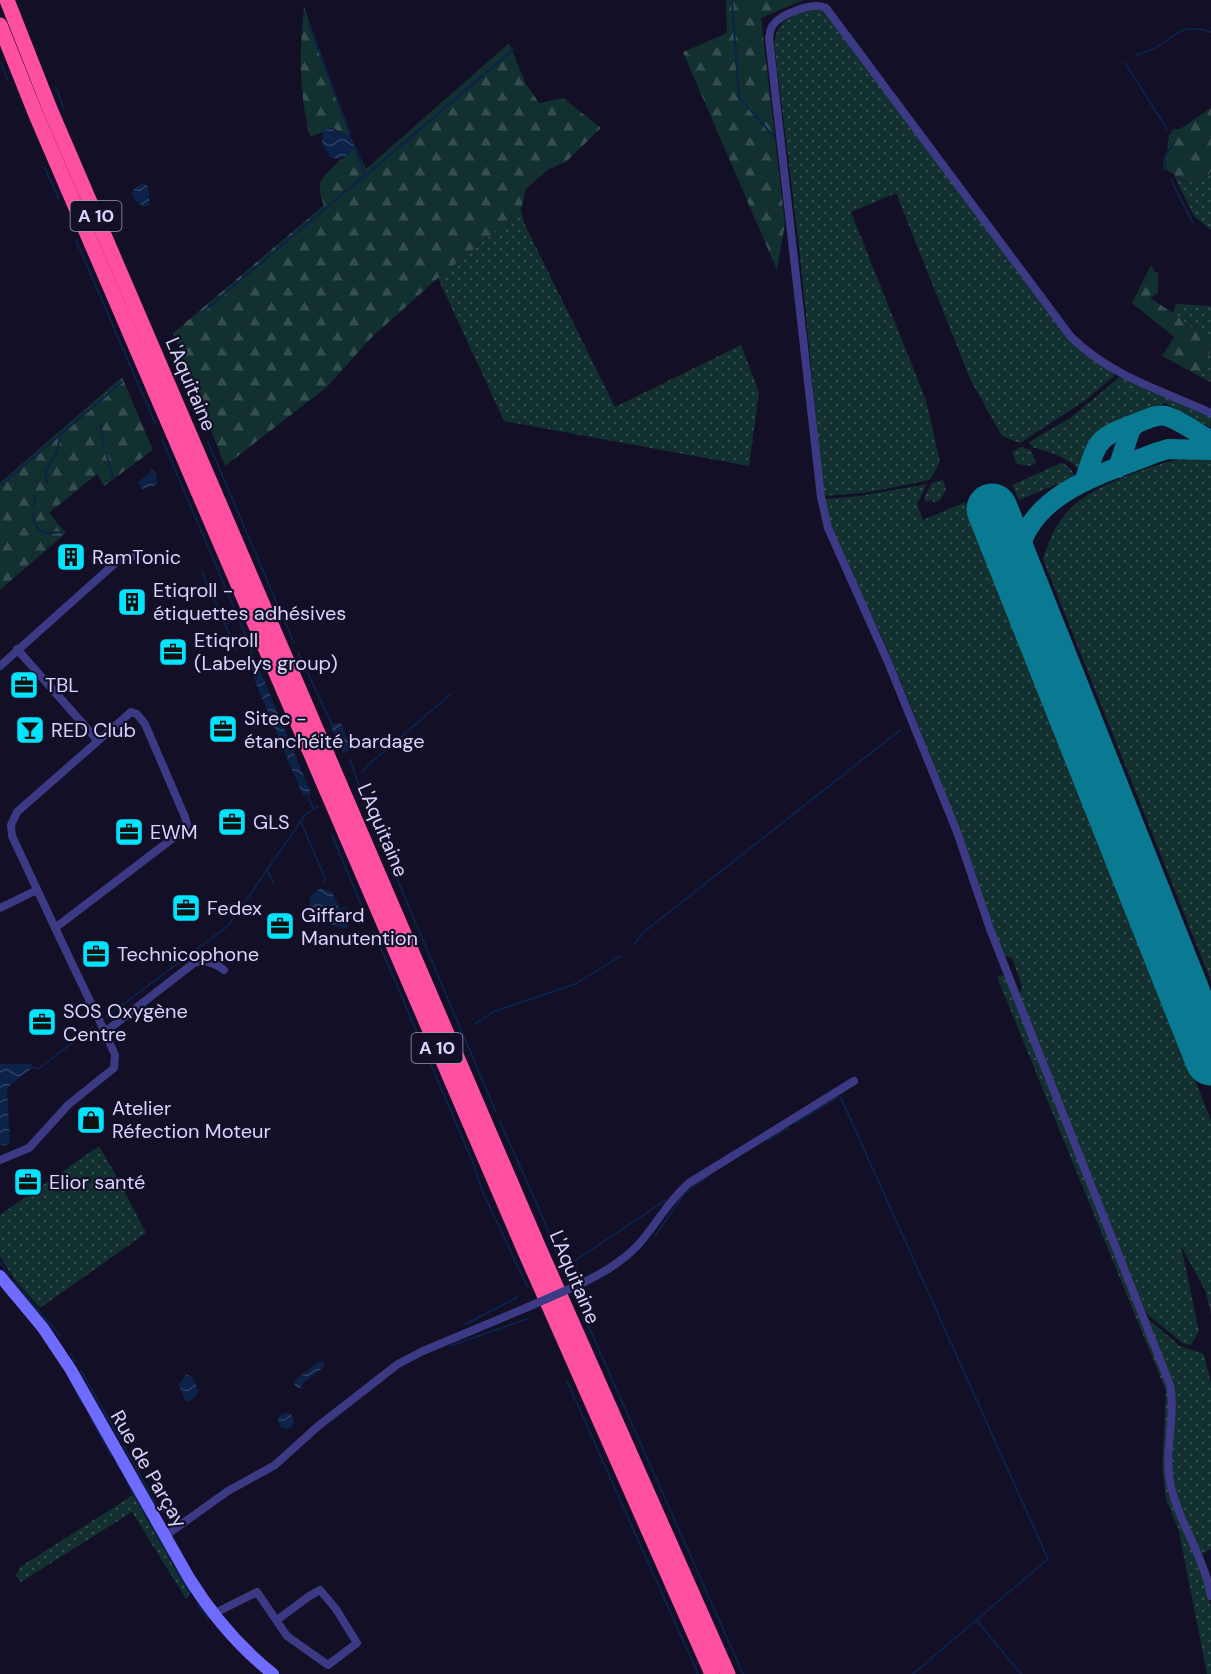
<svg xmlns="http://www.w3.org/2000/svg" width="1211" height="1674" font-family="'DM Sans',sans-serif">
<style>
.grass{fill:url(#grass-dots)}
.forest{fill:url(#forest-firs)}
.water{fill:url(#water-waves)}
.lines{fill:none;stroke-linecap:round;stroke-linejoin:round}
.stream{stroke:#0c2248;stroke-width:2}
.taxiway{stroke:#0a7a92;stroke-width:20}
.runway{stroke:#0a7a92;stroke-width:51}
.street{stroke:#3d3a85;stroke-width:8}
.secondary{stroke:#6f6bff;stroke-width:12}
.highway{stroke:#ff4fa3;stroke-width:15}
.street-bridge{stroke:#3d3a85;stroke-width:8}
.labels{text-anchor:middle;stroke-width:4.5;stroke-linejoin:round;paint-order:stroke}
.shield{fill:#130f26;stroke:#9e99be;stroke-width:1.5}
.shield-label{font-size:18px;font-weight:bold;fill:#d9d4ff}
.street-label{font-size:20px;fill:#d9d4ff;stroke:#130f26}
.poi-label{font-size:20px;fill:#d9d4ff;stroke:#130f26;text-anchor:start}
</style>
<defs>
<pattern id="grass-dots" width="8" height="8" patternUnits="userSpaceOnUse" patternTransform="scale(1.5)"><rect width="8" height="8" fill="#12302f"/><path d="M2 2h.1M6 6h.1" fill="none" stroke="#344d4e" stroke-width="1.8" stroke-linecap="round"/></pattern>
<pattern id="forest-firs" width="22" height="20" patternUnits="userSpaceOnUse" patternTransform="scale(1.5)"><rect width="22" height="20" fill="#12302f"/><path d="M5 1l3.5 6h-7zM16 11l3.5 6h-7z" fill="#344d4e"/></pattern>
<pattern id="water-waves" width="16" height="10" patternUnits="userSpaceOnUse" patternTransform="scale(1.5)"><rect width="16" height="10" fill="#0c2248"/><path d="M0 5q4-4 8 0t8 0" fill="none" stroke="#2f4163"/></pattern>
</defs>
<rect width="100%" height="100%" fill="#130f26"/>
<path class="grass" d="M 809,9 L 821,9 L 828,12 L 1071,336 L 1116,374 L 1086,400 L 1020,443 L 1002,436 L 971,381 L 896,193 L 851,212 L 926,400 L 940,462 L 930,480 L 864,493 L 824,496 L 799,246 L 774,43 C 778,20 789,18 809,9 Z
M 1211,171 L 1211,230 L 1194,216 L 1174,175 L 1185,182 L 1208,176 Z
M 521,210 L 524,223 L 615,407 L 741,345 L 759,392 L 749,466 L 504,421 L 438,278 Z
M 1176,304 L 1211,306 L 1211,382 L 1201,377 L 1211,348 L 1204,337 L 1173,313 Z
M 1121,376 L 1211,415 L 1211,428 L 1165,403 L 1102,428 L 1084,469 L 1080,470 C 1066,457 1051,452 1032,447 L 1029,442 L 1070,418 Z
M 1021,447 L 1031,450 L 1036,463 L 1031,466 L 1017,464 L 1012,452 Z
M 1195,457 L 1211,460 L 1211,981 L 1043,559 C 1059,506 1084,493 1132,474 C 1153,466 1172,459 1195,457 Z
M 1061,463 C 1069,465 1072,470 1075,477 L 1019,500 L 1012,485 Z
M 943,480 L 946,490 L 940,500 L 934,503 L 932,500 L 926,502 L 924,498 L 932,483 Z
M 927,484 L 917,504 L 923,520 L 965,502 L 1211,1120 L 1211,1314 L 1206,1292 L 1181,1246 L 1199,1331 L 1191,1345 L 1184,1344 L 1148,1315 L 1138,1297 L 1019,996 L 1022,986 L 1012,958 L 1002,955 C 967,851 929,747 886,646 C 866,599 833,549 825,499 L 859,496 Z
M 1002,975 L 1006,976 L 1167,1382 L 1170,1398 L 1166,1460 L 1209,1593 L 1211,1609 L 1211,1674 L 1207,1674 L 1179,1531 L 1166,1499 L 1162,1469 L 1166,1391 L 997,977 Z
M 99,1146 L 118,1179 L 146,1233 L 40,1308 L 15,1280 L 0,1257 L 0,1215 Z
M 1146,1317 L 1180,1346 L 1204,1354 L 1211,1384 L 1211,1549 L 1200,1555 L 1179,1506 L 1170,1461 L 1174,1401 Z
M 133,1495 L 190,1595 L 186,1599 L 132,1512 L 21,1582 L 16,1576 L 20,1567 Z"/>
<path class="forest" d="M 726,0 L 804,0 L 761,18 L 785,224 L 777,270 L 683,52 L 727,33 Z
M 304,7 L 350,134 L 348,136 L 333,128 L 310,137 C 299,94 299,51 304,7 Z
M 509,43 L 526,84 L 539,103 L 563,98 L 601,128 L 566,162 L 549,169 L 526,189 L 521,210 L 438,278 L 371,338 L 327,387 L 225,466 L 173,333 L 324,205 C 314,179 322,179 340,160 L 343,159 L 355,147 L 366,169 Z
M 1211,108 L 1211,171 C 1198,192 1180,180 1165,168 L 1169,135 L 1174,129 L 1180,129 Z
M 1151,265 L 1155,272 L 1158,273 L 1158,293 L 1150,298 L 1173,313 L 1209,341 L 1211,348 L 1201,377 L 1162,356 L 1174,337 L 1132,303 Z
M 122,377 L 153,450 L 104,486 L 97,474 L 49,513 L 66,533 L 0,590 L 0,483 Z"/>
<path class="water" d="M 329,127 L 348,136 L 350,134 L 355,147 C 346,156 343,162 330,157 L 322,145 L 323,131 Z
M 142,183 L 148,186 L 150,204 L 144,207 L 136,201 L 131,194 L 134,189 Z
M 152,470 L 156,473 L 158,482 L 157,485 L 142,489 L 138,482 Z
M 254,663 L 257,663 L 311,793 L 303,796 L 252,674 L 251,667 Z
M 341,723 L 351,748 L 344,754 L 331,727 L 332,724 Z
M 379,825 L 383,829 L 395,855 L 388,858 L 375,828 Z
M 321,888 L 332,892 L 348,926 L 346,928 C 327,927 291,904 321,888 Z
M 0,1064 L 31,1064 L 33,1067 L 7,1088 L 10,1142 L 9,1144 L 0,1146 Z
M 319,1361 L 324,1362 L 324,1367 L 302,1384 L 301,1388 L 297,1388 L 294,1384 L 297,1378 Z
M 186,1375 C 194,1377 190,1374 194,1381 C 200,1392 200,1394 189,1402 L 184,1399 L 179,1384 Z
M278 1421a8 8 0 1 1 16 0a8 8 0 1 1-16 0Z"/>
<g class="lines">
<path class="stream" d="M 732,0 L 739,97 L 775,138
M 308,22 L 350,134
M 1135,56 C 1140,53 1143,53 1148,51 C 1177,40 1175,21 1211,32
M 1,63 L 7,79
M 1125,63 L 1167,129
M 56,87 L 64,109
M 355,147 L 365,176 L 514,49
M 45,168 L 59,199
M 1165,170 C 1161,158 1168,152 1174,143
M 1171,180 L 1193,223
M 76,240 L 155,423
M 204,311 L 364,176
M 100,423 L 104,446
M 162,439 L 249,643 L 254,663
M 208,442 L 294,643
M 106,452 L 113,478
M 47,482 L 45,472 L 56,454 L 60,438
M 0,486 L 122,382
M 33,506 L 36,498
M 32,514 C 36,534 44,535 61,532
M 202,572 L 237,652
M 298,653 L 332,724
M 350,760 L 367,808 L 374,820
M 363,772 L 368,765 L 451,694
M 307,794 L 313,808
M 301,822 L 325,878 L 324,883
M 332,835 L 363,909
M 388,858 L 496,1112
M 267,870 L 274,884
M 341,909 L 346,908
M 374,932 L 474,1165 L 482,1190 L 527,1286
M 634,944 L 644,932 L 900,730
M 106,1017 L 228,926 L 305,815 L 318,806
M 475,1024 L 493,1012 L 575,984 L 621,956
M 32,1067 L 38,1069 L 93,1027
M 841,1098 L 1048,1559 L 913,1674
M 500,1122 L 540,1211 L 565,1276
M 796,1123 L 838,1097
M 768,1140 L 788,1128
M 655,1236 L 684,1194 L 709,1175
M 0,1262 L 9,1275
M 577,1270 L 571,1263 L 666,1200
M 14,1282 L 60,1336
M 3,1288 L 10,1298
M 580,1307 L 743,1674
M 466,1324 L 518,1297
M 450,1346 L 527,1319
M 71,1354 L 75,1362
M 81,1371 L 120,1439
M 69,1378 L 82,1402
M 567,1381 L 698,1674
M 91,1418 L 111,1455
M 124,1446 L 157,1507 L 173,1518
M 117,1464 L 122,1472
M 124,1476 L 146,1517
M 150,1523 L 155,1531
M 157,1535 L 171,1560
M 175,1568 L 190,1592
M 198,1605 L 208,1619
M 977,1621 L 1021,1674"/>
<path class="taxiway" d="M 1118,468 L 1131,428 L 1139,422
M 1084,482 C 1099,438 1095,439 1139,422 C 1148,419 1157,414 1166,416 C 1182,421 1197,433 1211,441
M 1019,575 C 1019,566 1018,555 1020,547 C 1037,490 1106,473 1155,453 L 1168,449 L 1211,450"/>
<path class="runway" d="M 992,509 L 1211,1060"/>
<path class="street" d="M 1211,413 C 1159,389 1114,378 1071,337 L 826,8 C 814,1 781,14 773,25 C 770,29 770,33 769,38 L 821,497 L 828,528 L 888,662 L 957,832 L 990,929 L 1170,1385 C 1176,1417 1164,1450 1170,1482 C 1178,1522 1204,1556 1211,1596
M 17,649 L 98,741
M 0,666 L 121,558 L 138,556
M 0,908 L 37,890
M 55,928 L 185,829 L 187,824 L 185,817 L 145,724 L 137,714 L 131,712 L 17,812 L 11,825 L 12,836 C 43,902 73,967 105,1032
M 0,1160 L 29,1148 L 68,1105 L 114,1068 L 115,1055 L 105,1032 L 194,963 C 205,959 215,963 224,970
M 576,1286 C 599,1275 620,1264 638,1245 C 656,1225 668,1201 689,1183 L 854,1081
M 165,1536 L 228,1491 L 275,1465 L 317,1427 L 398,1364 L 423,1351 L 528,1307
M 213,1614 L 257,1592 L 287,1636 L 328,1665 L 357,1643 L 336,1609 L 320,1590 L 308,1597 L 277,1620"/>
<path class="secondary" d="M 0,1276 L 43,1328 L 71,1370 L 189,1578 C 212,1615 239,1647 273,1674"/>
<path class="highway" d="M 7,0 L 50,109 L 539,1248 L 728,1674
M 0,25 L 36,115 L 526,1254 L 712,1674"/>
<path class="street-bridge" d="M 528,1307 L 576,1286"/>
</g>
<defs>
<g id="building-square" transform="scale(1.5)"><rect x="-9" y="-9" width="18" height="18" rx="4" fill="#00e5ff" stroke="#130f26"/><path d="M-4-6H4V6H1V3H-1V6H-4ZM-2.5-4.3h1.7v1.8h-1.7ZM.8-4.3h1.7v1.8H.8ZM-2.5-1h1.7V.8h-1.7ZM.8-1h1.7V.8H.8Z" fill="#111"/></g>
<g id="office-square" transform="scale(1.5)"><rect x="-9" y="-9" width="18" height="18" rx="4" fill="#00e5ff" stroke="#130f26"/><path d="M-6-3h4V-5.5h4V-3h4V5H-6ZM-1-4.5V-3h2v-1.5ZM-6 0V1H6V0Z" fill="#111"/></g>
<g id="bar-square" transform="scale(1.5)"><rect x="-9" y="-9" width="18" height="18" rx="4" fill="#00e5ff" stroke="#130f26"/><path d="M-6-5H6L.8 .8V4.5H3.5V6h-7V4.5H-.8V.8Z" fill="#111"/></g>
<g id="shop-square" transform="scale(1.5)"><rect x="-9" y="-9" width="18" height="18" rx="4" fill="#00e5ff" stroke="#130f26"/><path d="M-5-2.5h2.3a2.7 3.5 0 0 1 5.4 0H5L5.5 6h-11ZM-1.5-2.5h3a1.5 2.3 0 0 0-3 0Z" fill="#111"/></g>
</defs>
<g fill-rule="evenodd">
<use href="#building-square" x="71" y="557"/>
<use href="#building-square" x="132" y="602"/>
<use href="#office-square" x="173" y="652"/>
<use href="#office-square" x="24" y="685"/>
<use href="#office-square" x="223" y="729"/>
<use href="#bar-square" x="30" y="730"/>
<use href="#office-square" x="232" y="822"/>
<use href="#office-square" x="129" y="832"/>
<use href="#office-square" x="186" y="908"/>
<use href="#office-square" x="280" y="926"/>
<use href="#office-square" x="96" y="954"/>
<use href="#office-square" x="42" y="1022"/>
<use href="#shop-square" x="91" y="1120"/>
<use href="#office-square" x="28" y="1182"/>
</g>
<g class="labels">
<g class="shield">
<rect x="70.5" y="201" width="51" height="30" rx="4.5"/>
<rect x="411.5" y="1033" width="51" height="30" rx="4.5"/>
</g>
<g class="shield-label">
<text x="96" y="222">A 10</text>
<text x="437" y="1054">A 10</text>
</g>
<g class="street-label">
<text transform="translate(191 384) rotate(67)" y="7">L'Aquitaine</text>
<text transform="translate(383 830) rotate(67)" y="7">L'Aquitaine</text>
<text transform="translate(575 1277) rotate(67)" y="7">L'Aquitaine</text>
<text transform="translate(149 1469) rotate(60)" y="7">Rue de Parçay</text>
</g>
<g class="poi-label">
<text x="92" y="564">RamTonic</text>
<text x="153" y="597">Etiqroll -<tspan x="153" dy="23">étiquettes adhésives</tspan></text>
<text x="194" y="647">Etiqroll<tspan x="194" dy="23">(Labelys group)</tspan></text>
<text x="45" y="692">TBL</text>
<text x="244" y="725">Sitec -<tspan x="244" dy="23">étanchéité bardage</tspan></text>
<text x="51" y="737">RED Club</text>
<text x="253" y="829">GLS</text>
<text x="150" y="839">EWM</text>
<text x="207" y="915">Fedex</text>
<text x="301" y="922">Giffard<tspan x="301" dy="23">Manutention</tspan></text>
<text x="117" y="961">Technicophone</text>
<text x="63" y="1018">SOS Oxygène<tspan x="63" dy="23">Centre</tspan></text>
<text x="112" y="1115">Atelier<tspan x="112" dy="23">Réfection Moteur</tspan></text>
<text x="49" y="1189">Elior santé</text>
</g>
</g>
</svg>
